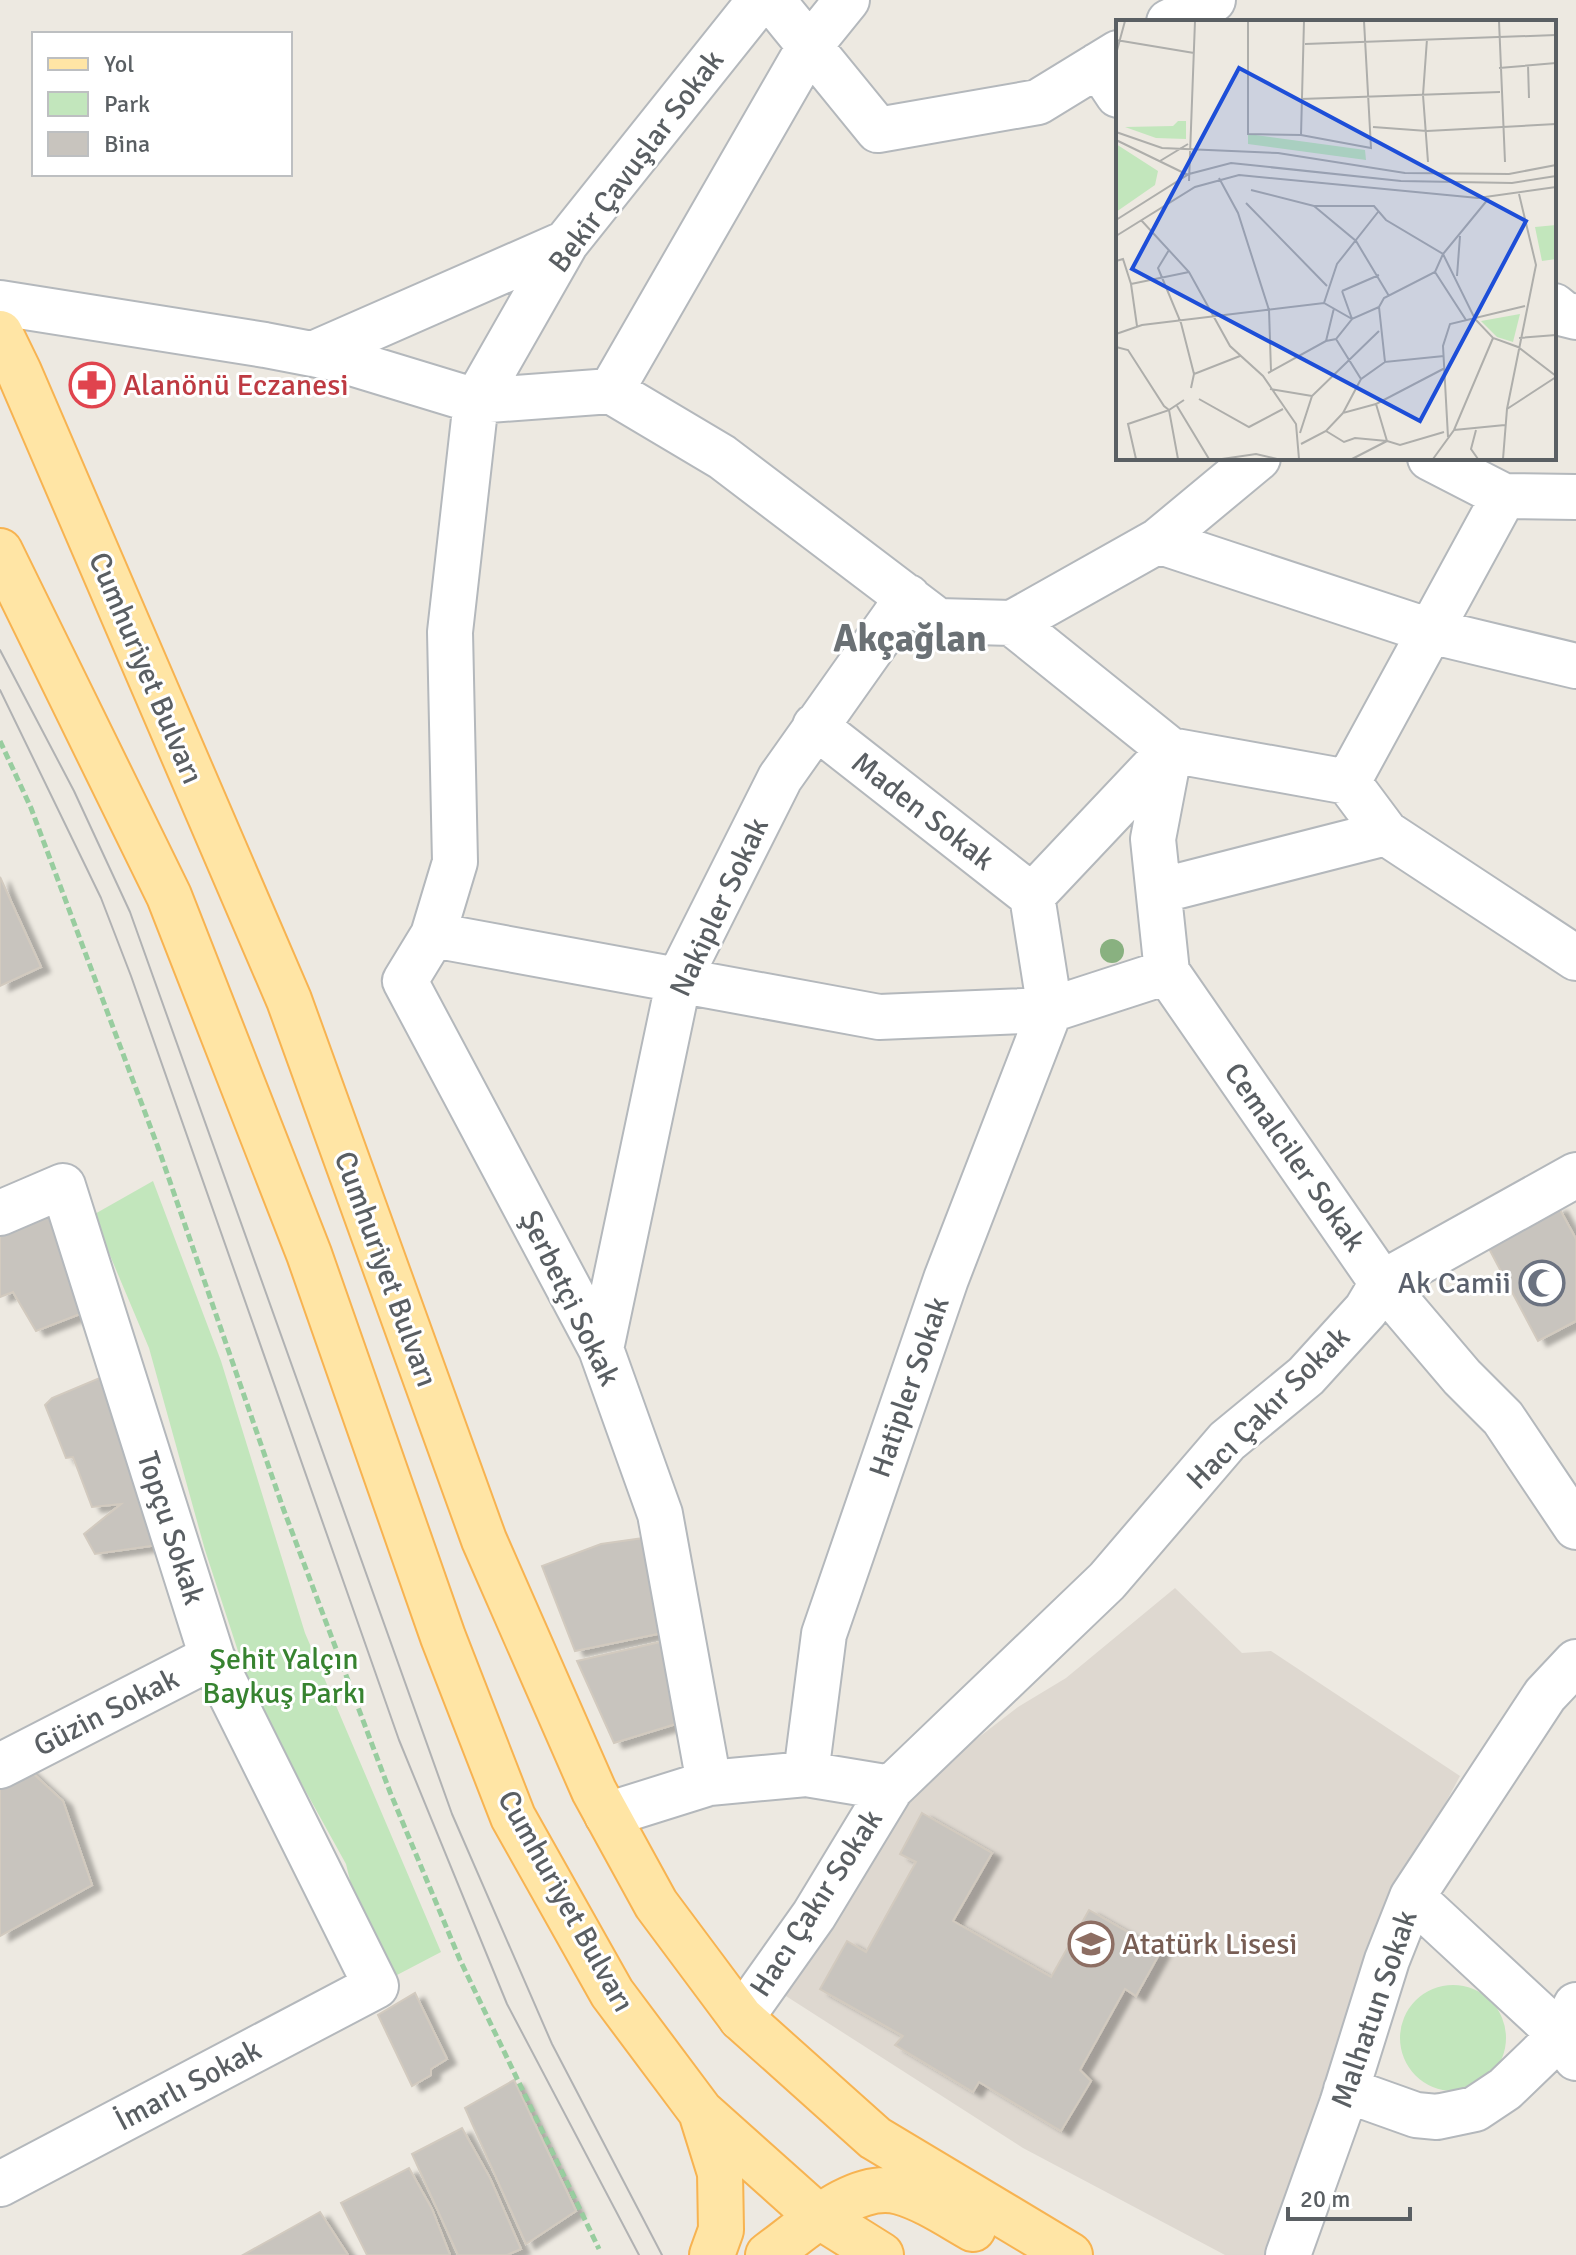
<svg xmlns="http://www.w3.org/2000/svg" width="1576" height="2255" font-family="Signika,sans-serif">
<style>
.education{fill:#ded8d0}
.green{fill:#c2e6bc}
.building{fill:#c8c4be;stroke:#d2cabf;stroke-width:2;filter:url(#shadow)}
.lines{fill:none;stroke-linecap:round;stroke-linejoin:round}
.minor-casing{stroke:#b4b8bc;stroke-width:48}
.major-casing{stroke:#f7b351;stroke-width:48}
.path{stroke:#98cd9f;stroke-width:5;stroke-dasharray:8 4;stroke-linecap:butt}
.minor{stroke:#fff;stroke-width:44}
.major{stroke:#ffe5a5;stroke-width:44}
.tram{stroke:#b1b2b3;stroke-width:2}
.tree{fill:#89b180}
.labels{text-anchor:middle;stroke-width:6;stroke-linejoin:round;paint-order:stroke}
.street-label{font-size:30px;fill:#5a5f63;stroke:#fff}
.health-label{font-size:30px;fill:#be3a42;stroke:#fff;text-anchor:start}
.worship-label{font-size:30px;fill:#5b616d;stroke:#fff;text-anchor:end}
.park-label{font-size:30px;fill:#378330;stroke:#fff}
.education-label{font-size:30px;fill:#785e54;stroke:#fff;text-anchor:start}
.district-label{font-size:38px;font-weight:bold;fill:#6b7175;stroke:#fff}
.inset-road{fill:none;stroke:#aeaeab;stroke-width:2}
.view{fill:#1d4ed8;fill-opacity:0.15;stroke:#1d4ed8;stroke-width:4}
.inset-edge{fill:none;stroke:#5a5f63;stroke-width:4}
</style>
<defs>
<filter id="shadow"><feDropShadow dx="9" dy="5" stdDeviation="2" flood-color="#0004"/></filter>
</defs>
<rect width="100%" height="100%" fill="#ede9e1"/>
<path class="education" d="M 1175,1588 L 1242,1653 L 1271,1651 L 1460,1776 L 1393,1900 L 1272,2255 L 1225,2255 L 1023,2148 L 775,1989 L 917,1785 L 1018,1707 L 1066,1678 Z"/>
<path class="green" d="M 153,1181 L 221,1361 L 305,1633 L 441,1952 L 376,1986 L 346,1864 L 252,1694 L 205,1550 L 149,1348 L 93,1215 Z
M1400 2038a53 53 0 1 1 106 0a53 53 0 1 1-106 0Z"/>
<path class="building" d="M 0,877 L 41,967 L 0,986 Z
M 53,1190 L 93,1309 L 36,1331 L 13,1292 L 0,1297 L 0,1216 Z
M 1558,1206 L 1576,1239 L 1576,1321 L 1538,1341 L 1487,1245 Z
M 121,1369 L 172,1543 L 95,1554 L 84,1534 L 121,1504 L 92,1507 L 73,1457 L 66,1458 L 45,1405 L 52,1398 Z
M 658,1536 L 672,1631 L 575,1651 L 542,1566 L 601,1544 Z
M 669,1640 L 679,1723 L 614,1743 L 577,1661 Z
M 27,1768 L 63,1801 L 92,1885 L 0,1936 L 0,1782 Z
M 922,1813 L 992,1853 L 953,1921 L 1051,1977 L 1089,1910 L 1161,1951 L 1136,1996 L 1125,1989 L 1080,2070 L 1091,2081 L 1061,2131 L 979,2082 L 973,2092 L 895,2045 L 903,2036 L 820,1989 L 847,1941 L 866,1952 L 916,1862 L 900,1854 Z
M 415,1993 L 447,2059 L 431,2069 L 431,2075 L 412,2086 L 378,2015 Z
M 514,2080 L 576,2211 L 526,2244 L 465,2108 Z
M 462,2128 L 490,2178 L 521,2249 L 507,2255 L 458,2255 L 412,2154 Z
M 409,2168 L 432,2209 L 450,2255 L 367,2255 L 341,2203 Z
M 320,2212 L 348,2255 L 243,2255 Z"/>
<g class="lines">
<g class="minor-casing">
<path id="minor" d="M 772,0 L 878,130 L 1038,102 L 1118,53
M 1169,22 L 1213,0
M 1098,65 L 1118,95
M 0,303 L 265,345 L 338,359 L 476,401 L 611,391 L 722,457 L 938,621 L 1012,623 L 1158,541 L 1258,458
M 1554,306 L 1564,314 L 1576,317
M 313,354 L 566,243
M 611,391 L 809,47 L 847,0
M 1504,496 L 1576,497
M 1158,541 L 1430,631 L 1576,666
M 1012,623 L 1170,750 L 1032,896
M 815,726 L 1032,896
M 1348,782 L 1504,496 L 1430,458
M 1386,833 L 1348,782 L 1170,750 L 1153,839 L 1167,972 L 1382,1283 L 1462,1377 L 1503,1418 L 1576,1527
M 1159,891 L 1386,833 L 1576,958
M 1032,896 L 1050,1010
M 433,935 L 879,1017 L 1050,1010 L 1167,972
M 0,1213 L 63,1186 L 212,1657 L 376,1986 L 0,2184
M 601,1349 L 679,979 L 780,778 L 908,597
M 0,1766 L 212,1657
M 806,1774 L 824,1634 L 946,1279 L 1050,1010
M 709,1783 L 660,1514 L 601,1349 L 405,981 L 433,935 L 455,862 L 450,632 L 476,401 L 566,243 L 760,0
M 607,1815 L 709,1783 L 806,1774 L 891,1788
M 1412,1897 L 1561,2035 L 1576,2058
M 741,2018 L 814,1915 L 891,1788 L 1107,1581 L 1227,1441 L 1306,1376 L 1366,1310 L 1382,1283 L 1576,1175
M 1346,2090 L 1416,2115 L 1437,2117 L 1475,2109 L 1505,2089 L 1561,2035 L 1576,2005
M 1288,2255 L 1342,2104 L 1387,1960 L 1412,1897 L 1545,1695 L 1576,1662"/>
</g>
<g class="major-casing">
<path id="major" d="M 0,333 L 19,372 L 289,1000 L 484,1540 L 594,1791 L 656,1904 L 741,2018 L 875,2138 L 1070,2255
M 0,551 L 169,896 L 309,1254 L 443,1637 L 513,1817 L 612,1993 L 701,2112 L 814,2213 L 881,2255
M 701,2112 L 720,2173 L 721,2230 L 712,2255
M 768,2255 C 802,2231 855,2179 900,2192 C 925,2199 950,2216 973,2229"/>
</g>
<path class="path" d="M 0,741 L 31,808 L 159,1150 L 283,1508 L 390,1792 L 460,1960 L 599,2249"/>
<use href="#minor" class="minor"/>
<use href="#major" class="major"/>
<path class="tram" d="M 0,650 L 74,791 L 130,912 L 452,1814 L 552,2044 L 662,2255
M 0,690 L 101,898 L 131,976 L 399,1740 L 507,2004 L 639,2255"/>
</g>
<circle class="tree" cx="1112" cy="951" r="12"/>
<defs>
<g id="pharmacy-ring" transform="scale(2.3)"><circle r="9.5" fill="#fff" stroke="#e0444e" stroke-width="1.5"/><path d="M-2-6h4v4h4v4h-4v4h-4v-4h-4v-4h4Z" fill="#e0444e"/></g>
<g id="mosque-ring" transform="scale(2.3)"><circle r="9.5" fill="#fff" stroke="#6b7280" stroke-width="1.5"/><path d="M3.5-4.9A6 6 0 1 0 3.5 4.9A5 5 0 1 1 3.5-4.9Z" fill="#6b7280"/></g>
<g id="school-ring" transform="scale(2.3)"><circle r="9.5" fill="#fff" stroke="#8d6e63" stroke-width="1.5"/><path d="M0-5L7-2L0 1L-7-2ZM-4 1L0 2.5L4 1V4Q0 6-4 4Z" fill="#8d6e63"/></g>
</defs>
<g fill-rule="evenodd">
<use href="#pharmacy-ring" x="92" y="385"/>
<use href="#mosque-ring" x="1542" y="1283"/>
<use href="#school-ring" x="1091" y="1944"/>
</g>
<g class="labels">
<g class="street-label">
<text transform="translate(636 161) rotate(-53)" y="10">Bekir Çavuşlar Sokak</text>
<text transform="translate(146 668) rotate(67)" y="10">Cumhuriyet Bulvarı</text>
<text transform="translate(923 811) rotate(38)" y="10">Maden Sokak</text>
<text transform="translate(719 907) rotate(-65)" y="10">Nakipler Sokak</text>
<text transform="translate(1295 1157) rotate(55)" y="10">Cemalciler Sokak</text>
<text transform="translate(386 1269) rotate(70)" y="10">Cumhuriyet Bulvarı</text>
<text transform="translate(570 1298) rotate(64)" y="10">Şerbetçi Sokak</text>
<text transform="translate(909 1387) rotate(-71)" y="10">Hatipler Sokak</text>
<text transform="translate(1268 1408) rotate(-45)" y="10">Hacı Çakır Sokak</text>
<text transform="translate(171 1528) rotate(72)" y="10">Topçu Sokak</text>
<text transform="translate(106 1712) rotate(-27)" y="10">Güzin Sokak</text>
<text transform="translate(566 1901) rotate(61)" y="10">Cumhuriyet Bulvarı</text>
<text transform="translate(816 1903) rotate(-57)" y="10">Hacı Çakır Sokak</text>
<text transform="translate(1374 2009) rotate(-71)" y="10">Malhatun Sokak</text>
<text transform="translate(188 2085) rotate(-28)" y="10">İmarlı Sokak</text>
</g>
<g class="health-label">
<text x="123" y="395">Alanönü Eczanesi</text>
</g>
<g class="worship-label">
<text x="1511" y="1293">Ak Camii</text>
</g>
<g class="park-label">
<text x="284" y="1669">Şehit Yalçın<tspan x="284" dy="34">Baykuş Parkı</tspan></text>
</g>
<g class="education-label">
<text x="1122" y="1954">Atatürk Lisesi</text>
</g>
<g class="district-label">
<text x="910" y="651">Akçağlan</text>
</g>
</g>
<g transform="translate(1116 20)">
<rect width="440" height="440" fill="#ede9e1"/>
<path d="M 62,101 L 70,101 L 70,119 L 40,118 L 9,107 L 57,106 ZM 132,114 L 249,130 L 250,140 L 132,124 ZM 0,124 L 42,151 L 39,165 L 0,192 ZM 440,205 L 440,239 L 426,241 L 419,207 ZM 404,294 L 397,322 L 381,317 L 365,301 Z" fill="#c2e6bc"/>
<path class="inset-road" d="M 132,1 L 132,114 L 185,115 L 255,128 L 248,1M 383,1 L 389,142M 311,19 L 307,75 L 312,142M 0,20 L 78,33M 189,24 L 440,15M 0,34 L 9,1M 412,45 L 413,78M 383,48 L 440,43M 185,79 L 384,72M 257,107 L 311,111 L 440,104M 0,112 L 46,128 L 162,133 L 289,153 L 393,154 L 440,145M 185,115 L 188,1M 0,120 L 72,155M 44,141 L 72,124M 103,158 L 122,193 L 153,290 L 155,351M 73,161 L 79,1M 135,170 L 198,186 L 258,186 L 270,200 L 327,234 L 359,299 L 377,318 L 402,327 L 440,356M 130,183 L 211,266M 198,186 L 240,221 L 273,276M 0,200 L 73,154 L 115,143 L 285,161 L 396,163 L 440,156M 25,200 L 73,252 L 114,326 L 147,356 L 180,404 L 183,439M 0,216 L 79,167 L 123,155 L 362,178 L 440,167M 53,230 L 42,248 L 65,303 L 78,354M 0,241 L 7,239 L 15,264 L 21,306M 319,252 L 350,300M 341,256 L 344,216M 15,264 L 73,252M 226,271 L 236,299 L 263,287M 226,271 L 263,255M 208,283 L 221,244 L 262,192M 0,314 L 26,305 L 208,283 L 236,299 L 220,319 L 210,321M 403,318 L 440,315M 220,319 L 245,359 L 269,342M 0,327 L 12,330 L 48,386 L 53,390 L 68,380M 328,336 L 269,342 L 263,287 L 268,278 L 319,252 L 327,234 L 373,178M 152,353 L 210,321 L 218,288M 245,359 L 227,393 L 260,384M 75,368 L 78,354 L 124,336M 154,369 L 196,376M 83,379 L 133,407 L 167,389M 61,386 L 93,439M 391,389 L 440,357M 338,410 L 389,405M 360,410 L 355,429 L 362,439M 210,411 L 228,422 L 239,418 L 271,421M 328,412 L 284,425 L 271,421 L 260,384 L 329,348M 184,413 L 196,376 L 263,311M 332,417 L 327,326 L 334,304 L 409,286M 185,424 L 210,411 L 227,393M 20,439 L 12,404 L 53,390 L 62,439M 106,439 L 140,434 L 161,439M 236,439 L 271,421M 317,439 L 338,410 L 377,318M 387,439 L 391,389 L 420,245 L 403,174"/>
<path class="view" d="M 123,48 L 410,201 L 304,401 L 16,249 Z"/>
<rect width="440" height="440" class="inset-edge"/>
</g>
<rect x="32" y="32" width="260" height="144" fill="#ffffff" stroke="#bdbfc1" stroke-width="2"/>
<rect x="48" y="58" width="40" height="12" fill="#ffe5a5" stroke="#bdbfc1" stroke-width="2"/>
<text x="104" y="72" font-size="24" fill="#5a5f63">Yol</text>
<rect x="48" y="92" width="40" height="24" fill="#c2e6bc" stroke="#bdbfc1" stroke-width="2"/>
<text x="104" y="112" font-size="24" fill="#5a5f63">Park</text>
<rect x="48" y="132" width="40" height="24" fill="#c8c4be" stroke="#bdbfc1" stroke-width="2"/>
<text x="104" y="152" font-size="24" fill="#5a5f63">Bina</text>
<path d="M1288 2207v12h122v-12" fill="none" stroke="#5a5f63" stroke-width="4"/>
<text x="1300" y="2207" font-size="24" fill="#5a5f63" stroke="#ffffff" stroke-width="6" paint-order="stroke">20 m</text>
</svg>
